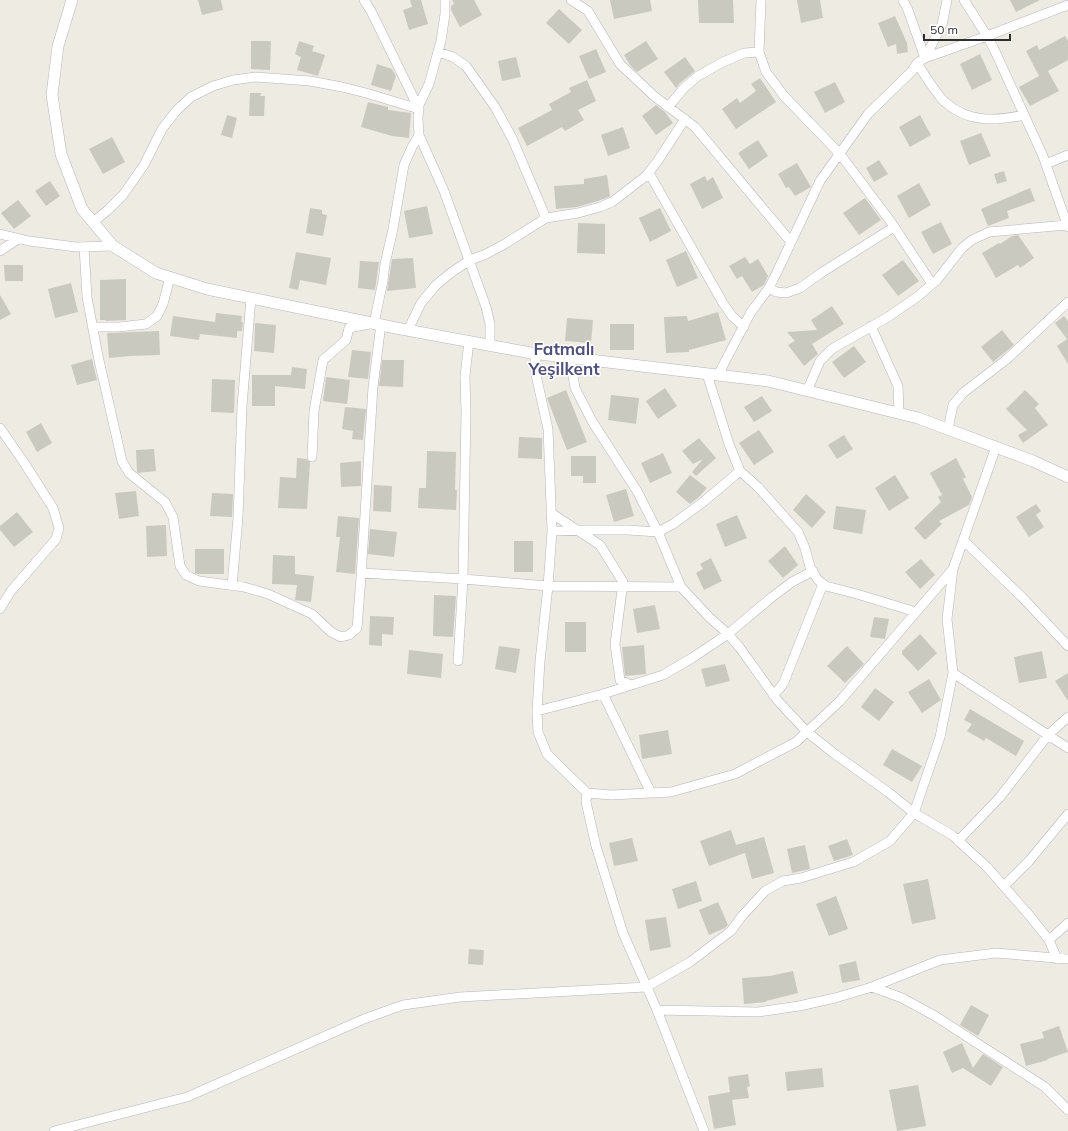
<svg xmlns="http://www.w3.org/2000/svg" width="1068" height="1131" font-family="Mulish,sans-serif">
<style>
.building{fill:#cac9c0}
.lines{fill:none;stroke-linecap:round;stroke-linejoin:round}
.minor-casing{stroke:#b5b5c0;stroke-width:10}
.tertiary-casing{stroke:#b5b5c0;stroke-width:12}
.minor{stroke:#fff;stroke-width:9}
.tertiary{stroke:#fff;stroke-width:11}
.labels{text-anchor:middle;stroke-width:3;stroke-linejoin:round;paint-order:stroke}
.quarter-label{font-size:17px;font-weight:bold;fill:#50507d;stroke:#fff}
</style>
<rect width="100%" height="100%" fill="#eeebe2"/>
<path class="building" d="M 198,0 L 221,0 L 223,10 L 202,15 Z
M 410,0 L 421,0 L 428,24 L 409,30 L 403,10 L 412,7 Z
M 452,0 L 474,0 L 482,15 L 460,27 L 451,10 L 451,6 L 454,4 Z
M 610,0 L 650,0 L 652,11 L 614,19 Z
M 698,0 L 733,0 L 734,23 L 699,23 Z
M 797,0 L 820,0 L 823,18 L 801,23 Z
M 1010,0 L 1040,0 L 1016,12 Z
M 559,9 L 582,30 L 569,44 L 546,23 Z
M 895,16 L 907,43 L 908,52 L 897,54 L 896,44 L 888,47 L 878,23 Z
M 1065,36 L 1068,41 L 1068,60 L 1048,71 L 1059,91 L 1030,106 L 1019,87 L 1039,76 L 1026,51 L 1037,45 L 1039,50 Z
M 251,41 L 271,41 L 270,70 L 251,69 Z
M 299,41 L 314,46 L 312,51 L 325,55 L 318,76 L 297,70 L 301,57 L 295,54 Z
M 646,41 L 658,59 L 637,72 L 630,65 L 624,55 Z
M 596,49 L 606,72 L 589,79 L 579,56 Z
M 980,54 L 992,80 L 972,90 L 960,64 Z
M 516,57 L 521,77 L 502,81 L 498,61 Z
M 685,57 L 695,71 L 680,83 L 676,88 L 664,72 Z
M 377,64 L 392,69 L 396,76 L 391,91 L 371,85 Z
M 760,78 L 776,102 L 736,129 L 722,109 L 737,98 L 740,103 L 756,91 L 751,84 Z
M 587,80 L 596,101 L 578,110 L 584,120 L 565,131 L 562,127 L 527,146 L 518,128 L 552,110 L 549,104 L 571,92 L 569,88 Z
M 835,82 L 845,102 L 825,113 L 814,92 Z
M 250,93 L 261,93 L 260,96 L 265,96 L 264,116 L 249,116 Z
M 368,102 L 388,107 L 388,110 L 411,113 L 409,138 L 392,136 L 361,127 Z
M 656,105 L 665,112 L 673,123 L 656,135 L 642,116 Z
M 227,115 L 237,118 L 232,138 L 221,135 Z
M 920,115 L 931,135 L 910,147 L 899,127 Z
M 623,127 L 630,148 L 608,156 L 601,135 Z
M 981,133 L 991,156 L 969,165 L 960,141 Z
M 112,137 L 125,162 L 103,174 L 89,149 Z
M 758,140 L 768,156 L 749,169 L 738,153 Z
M 879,160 L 888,174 L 874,182 L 866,168 Z
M 797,163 L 811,187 L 795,196 L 789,187 L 786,188 L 778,174 Z
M 1004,171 L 1007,181 L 997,184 L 994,174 Z
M 607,175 L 610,196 L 609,197 L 598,201 L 577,207 L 556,209 L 554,186 L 584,184 L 584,179 Z
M 705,176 L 707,181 L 713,177 L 723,198 L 702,209 L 690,184 Z
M 50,181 L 60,196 L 46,206 L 35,191 Z
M 919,183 L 931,205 L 909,218 L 897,196 Z
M 1030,188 L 1035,201 L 1007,211 L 1009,218 L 988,226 L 981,209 Z
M 865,198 L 881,220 L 859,235 L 843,213 Z
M 18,200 L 31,216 L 14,229 L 1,213 Z
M 427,206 L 433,234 L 409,238 L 404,211 Z
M 310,208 L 322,210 L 322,214 L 327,215 L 323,236 L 306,233 Z
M 660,208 L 671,231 L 650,242 L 639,218 Z
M 941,222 L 952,244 L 933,254 L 921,232 Z
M 578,223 L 605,224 L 605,254 L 577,253 Z
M 1018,235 L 1034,258 L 1020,268 L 1018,265 L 996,278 L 982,253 L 999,243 L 1000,244 L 1012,236 Z
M 686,251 L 698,278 L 677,287 L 666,260 Z
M 296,252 L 331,258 L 326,285 L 300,280 L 298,290 L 289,288 Z
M 745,257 L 750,264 L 758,259 L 768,276 L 764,285 L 752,292 L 742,276 L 737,279 L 729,266 Z
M 413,258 L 416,288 L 387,291 L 392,259 Z
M 903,260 L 919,281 L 898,296 L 882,275 Z
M 360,261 L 379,262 L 375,290 L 358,288 Z
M 4,265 L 23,265 L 23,281 L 5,281 Z
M 126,279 L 126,320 L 106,321 L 105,320 L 100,320 L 100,280 Z
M 71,283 L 78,312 L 55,318 L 48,289 Z
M 0,295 L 11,314 L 0,320 Z
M 832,306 L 844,324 L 812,344 L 818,354 L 804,366 L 788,345 L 795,341 L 787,332 L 817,330 L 811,320 Z
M 718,312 L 726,340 L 689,350 L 689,352 L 666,353 L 664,317 L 687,316 L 688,321 Z
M 216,313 L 242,316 L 241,322 L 243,322 L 242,331 L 237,331 L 237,338 L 200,334 L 199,340 L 170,336 L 173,316 L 215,322 Z
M 1064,316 L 1068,321 L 1068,364 L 1057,346 L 1067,339 L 1055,323 Z
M 567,318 L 593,320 L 591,343 L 565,341 Z
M 255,323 L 276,325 L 274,353 L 254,351 Z
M 610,324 L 634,324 L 634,350 L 610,350 Z
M 1002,330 L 1014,345 L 993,362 L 981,347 Z
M 159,331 L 160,355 L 130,356 L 109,358 L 107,333 Z
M 854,346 L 866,362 L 844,378 L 832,362 Z
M 352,350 L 371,352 L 368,379 L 348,377 Z
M 92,359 L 97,380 L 77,385 L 71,365 Z
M 382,360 L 404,360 L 403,387 L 379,386 Z
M 292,367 L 307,369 L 305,389 L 275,386 L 275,406 L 252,406 L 252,375 L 291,375 Z
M 326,377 L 350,380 L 347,404 L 323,401 Z
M 212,379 L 235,380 L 234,413 L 211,412 Z
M 665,388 L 677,406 L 658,419 L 646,401 Z
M 566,390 L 587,442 L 567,450 L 547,398 Z
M 1025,390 L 1039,404 L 1035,408 L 1048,425 L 1023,443 L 1018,435 L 1027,430 L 1006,409 Z
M 611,395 L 639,398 L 636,424 L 608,420 Z
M 762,396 L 772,411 L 754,422 L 744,407 Z
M 345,407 L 366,409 L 363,440 L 352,439 L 353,431 L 342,429 Z
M 41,423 L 52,443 L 37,452 L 26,432 Z
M 759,430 L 774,452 L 754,465 L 739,443 Z
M 844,435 L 853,449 L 837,459 L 828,445 Z
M 519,437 L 542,438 L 542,459 L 518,458 Z
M 699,438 L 716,458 L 696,476 L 692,472 L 703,459 L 693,464 L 682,451 Z
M 154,449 L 156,471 L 138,473 L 137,472 L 136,450 Z
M 427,451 L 456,452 L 455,490 L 457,490 L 456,510 L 418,508 L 419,488 L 426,488 Z
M 663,453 L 672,473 L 650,483 L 641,463 Z
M 571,456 L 596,456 L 596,483 L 583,483 L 583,476 L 571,476 Z
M 297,458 L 306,459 L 310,462 L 307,509 L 278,508 L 280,477 L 296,478 Z
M 956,458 L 966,477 L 963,479 L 972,497 L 969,505 L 939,521 L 942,524 L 925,540 L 914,528 L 941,502 L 938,497 L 942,495 L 930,473 Z
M 361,461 L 361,486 L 341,487 L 340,463 Z
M 690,475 L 707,488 L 699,497 L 690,504 L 676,492 Z
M 895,475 L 909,498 L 889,511 L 875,488 Z
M 374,485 L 392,486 L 391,512 L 373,511 Z
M 626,489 L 634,516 L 614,522 L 606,495 Z
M 136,491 L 139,516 L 119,519 L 115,493 Z
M 212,493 L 233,494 L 232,517 L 210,516 Z
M 806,494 L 826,512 L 812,528 L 793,510 Z
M 1036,504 L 1041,511 L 1036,515 L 1044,527 L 1029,537 L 1016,517 Z
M 836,506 L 866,510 L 862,534 L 833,529 Z
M 17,512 L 33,532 L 14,547 L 0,530 L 0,526 Z
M 737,515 L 747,538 L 725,547 L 716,524 Z
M 338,516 L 359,518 L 355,574 L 336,572 L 340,537 L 336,537 Z
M 166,525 L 167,556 L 147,557 L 146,526 Z
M 370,529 L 397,532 L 394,557 L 368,554 Z
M 514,541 L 533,541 L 533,572 L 514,572 Z
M 785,546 L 798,565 L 783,578 L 768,561 Z
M 195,549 L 224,549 L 224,574 L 198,574 L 195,573 Z
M 273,555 L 295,556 L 295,574 L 314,576 L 311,602 L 295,600 L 297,585 L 272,584 Z
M 711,558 L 722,581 L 704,590 L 696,573 L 703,569 L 700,564 Z
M 921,559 L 935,575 L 920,589 L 905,572 Z
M 434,595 L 456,596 L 453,637 L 433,636 Z
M 655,605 L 660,629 L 637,633 L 633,609 Z
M 370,616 L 394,617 L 393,635 L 382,634 L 382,646 L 369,645 Z
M 874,617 L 889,619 L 885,639 L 870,637 Z
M 565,622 L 586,622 L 586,652 L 565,652 Z
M 920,634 L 937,653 L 918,671 L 902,654 L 902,651 Z
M 644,645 L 646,674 L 625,676 L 622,647 Z
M 499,646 L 520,649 L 516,673 L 495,669 Z
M 847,646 L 864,664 L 845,683 L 827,666 Z
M 409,650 L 443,654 L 441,678 L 407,674 Z
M 1042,651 L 1047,678 L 1019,683 L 1014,657 Z
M 725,664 L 730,681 L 706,687 L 701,669 Z
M 1068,673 L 1068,701 L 1055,681 Z
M 929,679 L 941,700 L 922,713 L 908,692 Z
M 875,688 L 894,702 L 879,721 L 861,707 Z
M 970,709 L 1024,741 L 1016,756 L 986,738 L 984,741 L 967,731 L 972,724 L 964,720 Z
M 668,730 L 672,754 L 642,759 L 639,735 Z
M 892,749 L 922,766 L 912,782 L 883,765 Z
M 731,830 L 736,845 L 764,837 L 774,873 L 752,879 L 745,853 L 709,866 L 700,841 Z
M 632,838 L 638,861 L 614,866 L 609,843 Z
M 847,839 L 853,855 L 834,861 L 828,846 Z
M 805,845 L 810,869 L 792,873 L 787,849 Z
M 928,879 L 936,919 L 912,924 L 903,884 Z
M 696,881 L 702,901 L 678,909 L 672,889 Z
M 836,896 L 848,929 L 829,936 L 816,904 Z
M 718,902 L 728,925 L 725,928 L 709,935 L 699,910 Z
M 666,917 L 671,947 L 650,951 L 645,920 Z
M 469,949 L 484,950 L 483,965 L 468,964 Z
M 856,961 L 860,980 L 842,983 L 839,965 Z
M 793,971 L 798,993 L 766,1001 L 766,1002 L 744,1004 L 742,978 L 770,976 Z
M 971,1005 L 989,1015 L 978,1036 L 960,1025 Z
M 1059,1026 L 1068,1052 L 1047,1059 L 1048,1060 L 1026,1066 L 1020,1044 L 1044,1038 L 1042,1032 Z
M 962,1043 L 973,1068 L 983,1054 L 1003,1067 L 991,1086 L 963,1068 L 952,1073 L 943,1052 Z
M 822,1068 L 824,1087 L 787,1091 L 785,1072 Z
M 748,1074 L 750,1086 L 747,1087 L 749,1098 L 732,1100 L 736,1125 L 714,1129 L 708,1096 L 730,1092 L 728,1077 Z
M 918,1085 L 926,1126 L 897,1131 L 889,1090 Z"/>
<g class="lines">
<g class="minor-casing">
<path id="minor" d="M 364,0 L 371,11 L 419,109
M 445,0 L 445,14 L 441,41 L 429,84 L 419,105 L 418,118 L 419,135 L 444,191 L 486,307 L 490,324 L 490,345
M 571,0 L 588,11 L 620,64 L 654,96 L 695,127 L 791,242
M 761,0 L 759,52 L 766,72 L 784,96 L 840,154 L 891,222 L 932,284
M 903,0 L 908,10 L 925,58
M 964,0 L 987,36 L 994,49 L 1043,156 L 1068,227
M 438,52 L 453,57 L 466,66 L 495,107 L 512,138 L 546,218
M 925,58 L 942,25 L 947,0
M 917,63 C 924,74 930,84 938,94 C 940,97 943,101 946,103 C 969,123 996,121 1024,115
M 668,107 L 684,88 L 698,76 L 721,63 L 744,53 L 759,52
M 1046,164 L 1068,155
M 649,173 L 723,303 L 732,316 L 744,327
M 93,222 L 108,210 L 123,195 L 144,165 L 162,129 L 177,110 L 191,97 L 213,86 L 233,80 L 256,77 L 310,81 L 342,87 L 366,93 L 419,109
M 0,234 L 29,241 L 76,247 L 113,246
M 84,247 L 87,297 L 98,356 L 122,461 L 129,473 L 165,502 L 173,517 L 180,566 L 186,575 L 199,581 L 244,587 L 268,594 L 312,614 L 331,632 L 341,637 L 349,635 L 357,628 L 361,577 L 373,387 L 381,324
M 0,251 L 18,239
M 769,288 L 776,292 L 786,293 L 800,288 L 821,273 L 894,227
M 871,326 L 898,386 L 899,413
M 93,327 L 119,327 L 146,324 L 157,316 L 163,304 L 170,277
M 408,330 L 421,303 L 436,285 L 452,272 L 470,260 L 486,254 L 503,245 L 546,218 L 578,213 L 600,207 L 612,202 L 646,176 L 657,162 L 685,119
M 535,353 L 536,375 L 548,429 L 552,531 L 548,586 L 540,661 L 537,711 L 538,732 L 547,754 L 587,793 L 611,795 L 671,792 L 735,774 L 796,742 L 840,701 L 953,569
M 570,357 L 575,388 L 592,421 L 637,491 L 658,532 L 681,587 L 709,617 L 728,634 L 740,648 L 778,701 L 807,732 L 836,755 L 888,792 L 914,813 L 952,835 L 987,867 L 1029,915 L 1049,940 L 1057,959
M 707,374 L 729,444 L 740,471 L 758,487 L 798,532 L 805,548 L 810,567 L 818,580 L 826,586 L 857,594 L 916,612
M 718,375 L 751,312 L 769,288 L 777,272 L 820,181 L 868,114 L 912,71 L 917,63 L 925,58 L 987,36 L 1068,5
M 807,391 L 820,361 L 832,349 L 888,317 L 917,297 L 937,280 L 962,248 L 972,240 L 989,232 L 1067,225
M 0,428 L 23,461 L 53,508 L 59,528 L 56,539 L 11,591 L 0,609
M 948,429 L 953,405 L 963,393 L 1007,359 L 1068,302
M 312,457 L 314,411 L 323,360 L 346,340 L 349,328 L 374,323 L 383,281 L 385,264 L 393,229 L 404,165 L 412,147 L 419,135
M 551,513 L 600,545 L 623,582 L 615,644 L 620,680 L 631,685
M 552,531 L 585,530 L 628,530 L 658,532 L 673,524 L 702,503 L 740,471
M 963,540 L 1022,597 L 1068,646
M 362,573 L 463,579 L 548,586 L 681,587
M 232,586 L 238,518 L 242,406 L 251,298
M 458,661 L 463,579 L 466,413 L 465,376 L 469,341
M 953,673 L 1068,748
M 603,694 L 651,793
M 773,695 L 780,688 L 784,682 L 823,584
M 537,711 L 603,694 L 663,675 L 692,658 L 728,634 L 772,597 L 792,582 L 813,571
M 587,793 L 586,802 L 596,846 L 623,933 L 657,1010 L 704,1131
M 958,841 L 1000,797 L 1048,735 L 1068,717
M 1004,886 L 1029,861 L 1068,814
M 1049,940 L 1068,923
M 872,987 L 902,998 L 935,1016 L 1045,1087 L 1068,1110
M 657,1010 L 758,1012 L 799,1006 L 835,998 L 872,987 L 940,960 L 996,953 L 1068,959
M 54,1131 L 187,1097 L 364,1019 L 403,1005 L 460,997 L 646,987 L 690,962 L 731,931 L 742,916 L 765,891 L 783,881 L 801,878 L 853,862 L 890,841 L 914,813 L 940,737 L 953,673 L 947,619 L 953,569 L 996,447"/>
</g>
<g class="tertiary-casing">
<path id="tertiary" d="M 72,0 L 58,46 L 52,95 L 61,154 L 82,209 L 113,246 L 156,273 L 207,289 L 396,328 L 531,353 L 768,381 L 918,418 L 1033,461 L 1068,477"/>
</g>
<use href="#minor" class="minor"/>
<use href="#tertiary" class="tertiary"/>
</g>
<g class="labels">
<g class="quarter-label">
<text x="564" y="355">Fatmalı<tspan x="564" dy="20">Yeşilkent</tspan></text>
</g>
</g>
<path d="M924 34v6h86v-6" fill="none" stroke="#2e2e2e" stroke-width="2"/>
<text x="930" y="34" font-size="12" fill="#2e2e2e" stroke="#ffffff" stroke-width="3" paint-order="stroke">50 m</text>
</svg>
